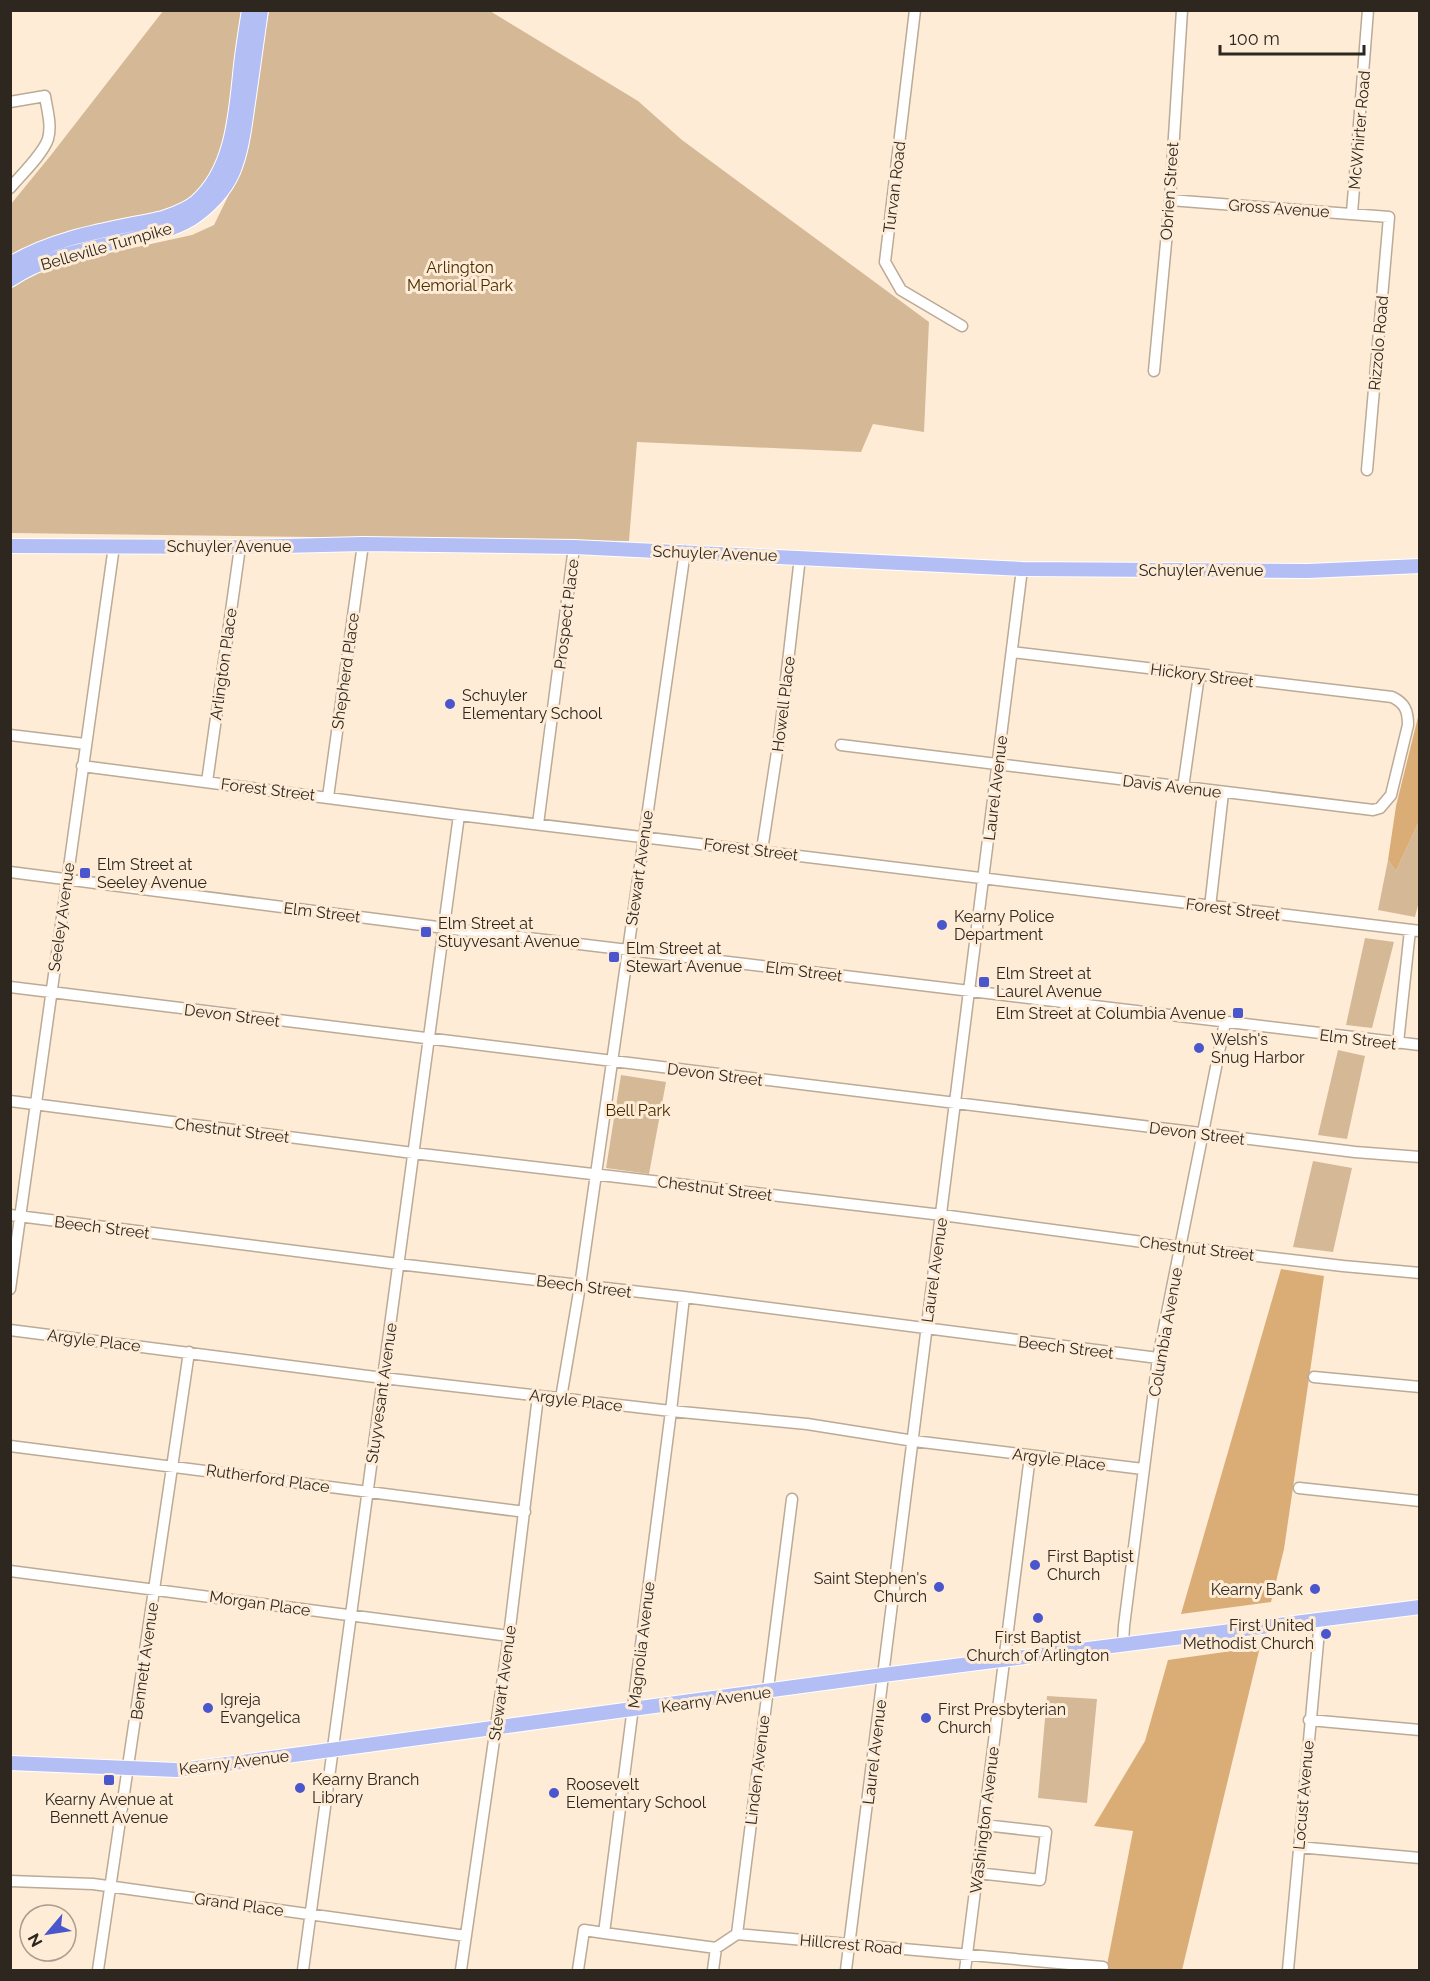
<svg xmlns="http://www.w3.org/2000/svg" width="1430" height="1981" font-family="Raleway,sans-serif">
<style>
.green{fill:#d5b997}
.forest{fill:#daad77}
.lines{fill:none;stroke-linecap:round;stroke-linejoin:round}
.minor-casing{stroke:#bbaa96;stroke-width:13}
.major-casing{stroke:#fff;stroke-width:16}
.minor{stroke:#fff;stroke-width:10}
.major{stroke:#b3bef5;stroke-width:14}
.poi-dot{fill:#4a56cc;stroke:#feecd7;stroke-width:2}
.labels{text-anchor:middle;stroke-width:6;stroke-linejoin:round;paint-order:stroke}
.street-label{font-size:16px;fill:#2d271f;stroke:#feecd7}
.park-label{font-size:16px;fill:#492c00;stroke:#feecd7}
.poi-label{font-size:16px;fill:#2d271f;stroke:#feecd7;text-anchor:start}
</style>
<rect width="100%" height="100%" fill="#feecd7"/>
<path class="green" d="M 163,11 L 244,11 L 228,122 L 219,157 L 209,176 L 196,194 L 175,209 L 11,259 L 11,204 L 51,155 Z
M 269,11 L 490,11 L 638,101 L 682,140 L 929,322 L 924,432 L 873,424 L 861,452 L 637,442 L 629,541 L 11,533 L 10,287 L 26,276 L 50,266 L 192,235 L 214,225 L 237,178 L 249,128 Z
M 1419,821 L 1419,901 L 1415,917 L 1378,910 L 1388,860 L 1396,871 Z
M 1365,938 L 1394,942 L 1372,1028 L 1346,1025 Z
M 1338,1050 L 1365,1056 L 1347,1139 L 1318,1135 Z
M 621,1075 L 666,1082 L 649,1174 L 606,1168 Z
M 1313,1161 L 1352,1168 L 1333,1252 L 1293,1247 Z
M 1047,1696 L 1097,1699 L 1087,1803 L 1038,1798 Z"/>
<path class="forest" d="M 1419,713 L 1419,821 L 1396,871 L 1388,860 L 1396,806 Z
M 1281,1269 L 1324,1276 L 1284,1549 L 1271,1602 L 1181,1614 Z
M 1260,1647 L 1182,1970 L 1106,1970 L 1133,1831 L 1094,1826 L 1145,1741 L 1168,1660 Z"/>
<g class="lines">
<g class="minor-casing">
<path id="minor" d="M 915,10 L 885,262 L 901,290 L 962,326
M 10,102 L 45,96 C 47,110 52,125 48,139 C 43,154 21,175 10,188
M 1170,200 L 1389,217 L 1367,470
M 1352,213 L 1368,10
M 1154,371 L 1170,200 L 1182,10
M 10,735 L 85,744
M 841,745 L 1373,810 L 1380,808 L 1391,795 L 1408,725 C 1408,711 1405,703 1392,697 L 1012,652
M 82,766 L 459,815 L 1420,931
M 207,782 L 240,547
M 1183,788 L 1199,675
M 328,797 L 363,544
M 538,824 L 574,547
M 762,850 L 780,732 L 800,557
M 10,872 L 445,928 L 1420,1045
M 1210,907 L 1223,793
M 10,987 L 1355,1152 L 1420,1157
M 1398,1043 L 1410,930
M 10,1101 L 413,1153 L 942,1215 L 1180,1247 L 1343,1266 L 1420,1273
M 10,1215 L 398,1264 L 684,1297 L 1158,1358
M 10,1289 L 114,546
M 10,1330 L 383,1378 L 671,1411 L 807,1424 L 914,1441 L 1143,1469
M 1314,1377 L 1420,1387
M 561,1398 L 580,1286 L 685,551
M 10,1446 L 525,1512
M 1299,1488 L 1420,1501
M 10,1571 L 509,1636
M 1123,1644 L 1124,1626 L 1158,1358 L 1225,1022
M 1309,1720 L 1420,1730
M 1298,1847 L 1420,1858
M 977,1873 L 1040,1880 L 1046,1832 L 984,1825
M 10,1881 L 93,1884 L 466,1936
M 604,1933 L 716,1948 L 737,1934 L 1103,1967
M 737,1934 L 792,1499
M 98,1970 L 189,1352
M 303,1970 L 459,815
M 461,1970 L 509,1636 L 538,1396
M 578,1970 L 584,1930 L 604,1933 L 671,1411 L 684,1297
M 713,1970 L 716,1948
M 846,1970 C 905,1503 964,1036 1022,569
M 965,1970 L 1030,1456
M 1288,1970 L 1320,1620"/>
</g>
<g class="major-casing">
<path id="major" d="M 10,264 C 56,236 112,229 163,218 C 174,214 187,210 196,202 C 234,169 236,111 241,65 C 243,47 246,29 249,10
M 10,280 C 44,257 87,249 126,240 C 149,235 171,231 191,219 C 208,208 225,191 233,172 C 243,148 245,121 249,96 C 253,68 257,39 261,10
M 10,546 L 240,547 L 363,544 L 574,547 L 1022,569 L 1308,571 L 1420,566
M 10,1763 L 176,1770 L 205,1767 L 883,1675 L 1420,1607"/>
</g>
<use href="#minor" class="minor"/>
<use href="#major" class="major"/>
</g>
<g class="poi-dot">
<circle cx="450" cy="704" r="6"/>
<rect x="79" y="867" width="12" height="12" rx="3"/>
<circle cx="942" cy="925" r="6"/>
<rect x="420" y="926" width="12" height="12" rx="3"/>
<rect x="608" y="951" width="12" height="12" rx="3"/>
<rect x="978" y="976" width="12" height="12" rx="3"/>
<rect x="1232" y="1007" width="12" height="12" rx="3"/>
<circle cx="1199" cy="1048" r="6"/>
<circle cx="1035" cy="1565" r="6"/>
<circle cx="939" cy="1587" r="6"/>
<circle cx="1315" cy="1589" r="6"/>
<circle cx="1038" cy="1618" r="6"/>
<circle cx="1326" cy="1634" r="6"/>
<circle cx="208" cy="1708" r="6"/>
<circle cx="926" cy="1718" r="6"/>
<rect x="103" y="1774" width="12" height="12" rx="3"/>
<circle cx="300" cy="1788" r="6"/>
<circle cx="554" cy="1793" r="6"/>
</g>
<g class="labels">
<g class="street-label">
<text transform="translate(1359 130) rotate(-85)" y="6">McWhirter Road</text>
<text transform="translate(894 187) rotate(-83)" y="6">Turvan Road</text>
<text transform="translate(1169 191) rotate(-86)" y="6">Obrien Street</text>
<text transform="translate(1279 208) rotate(4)" y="6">Gross Avenue</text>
<text transform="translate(106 246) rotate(-16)" y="6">Belleville Turnpike</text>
<text transform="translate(1378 343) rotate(-85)" y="6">Rizzolo Road</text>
<text x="229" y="552">Schuyler Avenue</text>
<text transform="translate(715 553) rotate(2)" y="6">Schuyler Avenue</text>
<text x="1201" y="576">Schuyler Avenue</text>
<text transform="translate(566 614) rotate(-83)" y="6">Prospect Place</text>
<text transform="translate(223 664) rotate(-82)" y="6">Arlington Place</text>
<text transform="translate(345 671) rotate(-82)" y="6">Shepherd Place</text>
<text transform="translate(1202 675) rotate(7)" y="6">Hickory Street</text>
<text transform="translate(783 704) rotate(-83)" y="6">Howell Place</text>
<text transform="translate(1172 786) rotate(7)" y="6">Davis Avenue</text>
<text transform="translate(995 788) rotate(-83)" y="6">Laurel Avenue</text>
<text transform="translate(268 789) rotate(7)" y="6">Forest Street</text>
<text transform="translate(751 849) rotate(7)" y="6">Forest Street</text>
<text transform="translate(639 868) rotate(-82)" y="6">Stewart Avenue</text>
<text transform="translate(1233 909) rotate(7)" y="6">Forest Street</text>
<text transform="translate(322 912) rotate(7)" y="6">Elm Street</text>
<text transform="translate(61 917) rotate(-82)" y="6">Seeley Avenue</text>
<text transform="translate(804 971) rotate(7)" y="6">Elm Street</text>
<text transform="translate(232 1015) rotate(7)" y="6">Devon Street</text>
<text transform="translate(1358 1039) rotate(7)" y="6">Elm Street</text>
<text transform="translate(715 1074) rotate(7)" y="6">Devon Street</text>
<text transform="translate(232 1130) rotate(7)" y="6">Chestnut Street</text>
<text transform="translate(1197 1133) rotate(7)" y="6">Devon Street</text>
<text transform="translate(715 1188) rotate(7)" y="6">Chestnut Street</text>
<text transform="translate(102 1227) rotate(7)" y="6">Beech Street</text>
<text transform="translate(1197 1248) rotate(7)" y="6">Chestnut Street</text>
<text transform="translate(934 1270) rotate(-82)" y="6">Laurel Avenue</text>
<text transform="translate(584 1286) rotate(7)" y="6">Beech Street</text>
<text transform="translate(1165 1332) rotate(-80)" y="6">Columbia Avenue</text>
<text transform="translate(94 1340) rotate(7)" y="6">Argyle Place</text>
<text transform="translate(1066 1347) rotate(7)" y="6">Beech Street</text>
<text transform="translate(381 1393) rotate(-82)" y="6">Stuyvesant Avenue</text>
<text transform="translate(576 1400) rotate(7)" y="6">Argyle Place</text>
<text transform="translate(1059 1459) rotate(7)" y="6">Argyle Place</text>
<text transform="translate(268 1478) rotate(8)" y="6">Rutherford Place</text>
<text transform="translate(260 1603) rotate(8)" y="6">Morgan Place</text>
<text transform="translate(641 1645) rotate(-83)" y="6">Magnolia Avenue</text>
<text transform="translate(144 1661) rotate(-82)" y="6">Bennett Avenue</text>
<text transform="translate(502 1683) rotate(-82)" y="6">Stewart Avenue</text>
<text transform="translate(716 1699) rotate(-8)" y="6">Kearny Avenue</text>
<text transform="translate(874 1752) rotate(-83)" y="6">Laurel Avenue</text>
<text transform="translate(234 1762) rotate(-7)" y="6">Kearny Avenue</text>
<text transform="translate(757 1770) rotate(-83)" y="6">Linden Avenue</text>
<text transform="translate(1303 1795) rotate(-85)" y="6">Locust Avenue</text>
<text transform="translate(984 1820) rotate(-83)" y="6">Washington Avenue</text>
<text transform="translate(239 1904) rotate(8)" y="6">Grand Place</text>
<text transform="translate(851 1944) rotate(5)" y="6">Hillcrest Road</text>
</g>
<g class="park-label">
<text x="460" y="273">Arlington<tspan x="460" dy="18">Memorial Park</tspan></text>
<text x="638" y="1116">Bell Park</text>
</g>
<g class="poi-label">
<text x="462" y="701">Schuyler<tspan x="462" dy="18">Elementary School</tspan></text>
<text x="97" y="870">Elm Street at<tspan x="97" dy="18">Seeley Avenue</tspan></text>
<text x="954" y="922">Kearny Police<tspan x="954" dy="18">Department</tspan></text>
<text x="438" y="929">Elm Street at<tspan x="438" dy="18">Stuyvesant Avenue</tspan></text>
<text x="626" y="954">Elm Street at<tspan x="626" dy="18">Stewart Avenue</tspan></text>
<text x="996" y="979">Elm Street at<tspan x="996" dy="18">Laurel Avenue</tspan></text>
<text x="1226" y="1019" text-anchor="end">Elm Street at Columbia Avenue</text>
<text x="1211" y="1045">Welsh's<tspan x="1211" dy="18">Snug Harbor</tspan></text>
<text x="1047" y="1562">First Baptist<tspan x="1047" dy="18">Church</tspan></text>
<text x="927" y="1584" text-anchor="end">Saint Stephen's<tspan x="927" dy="18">Church</tspan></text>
<text x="1303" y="1595" text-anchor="end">Kearny Bank</text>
<text x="1314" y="1631" text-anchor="end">First United<tspan x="1314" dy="18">Methodist Church</tspan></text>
<text x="1038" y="1643" text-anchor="middle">First Baptist<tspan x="1038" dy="18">Church of Arlington</tspan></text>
<text x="220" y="1705">Igreja<tspan x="220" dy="18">Evangelica</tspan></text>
<text x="938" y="1715">First Presbyterian<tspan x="938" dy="18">Church</tspan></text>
<text x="312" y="1785">Kearny Branch<tspan x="312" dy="18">Library</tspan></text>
<text x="566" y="1790">Roosevelt<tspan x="566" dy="18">Elementary School</tspan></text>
<text x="109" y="1805" text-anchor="middle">Kearny Avenue at<tspan x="109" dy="18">Bennett Avenue</tspan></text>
</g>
</g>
<rect width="1430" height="1981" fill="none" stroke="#2d271f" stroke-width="24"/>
<g transform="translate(48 1933) rotate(241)"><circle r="28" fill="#feecd7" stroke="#aa9d8d" stroke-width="1.5"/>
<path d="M0-4.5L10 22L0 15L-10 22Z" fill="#4a56cc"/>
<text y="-9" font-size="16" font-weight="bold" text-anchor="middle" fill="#2d271f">N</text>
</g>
<path d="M1220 45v9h144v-9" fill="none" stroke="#2d271f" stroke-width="3"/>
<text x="1229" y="45" font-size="18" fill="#2d271f" stroke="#feecd7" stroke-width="4.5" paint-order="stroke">100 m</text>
</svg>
